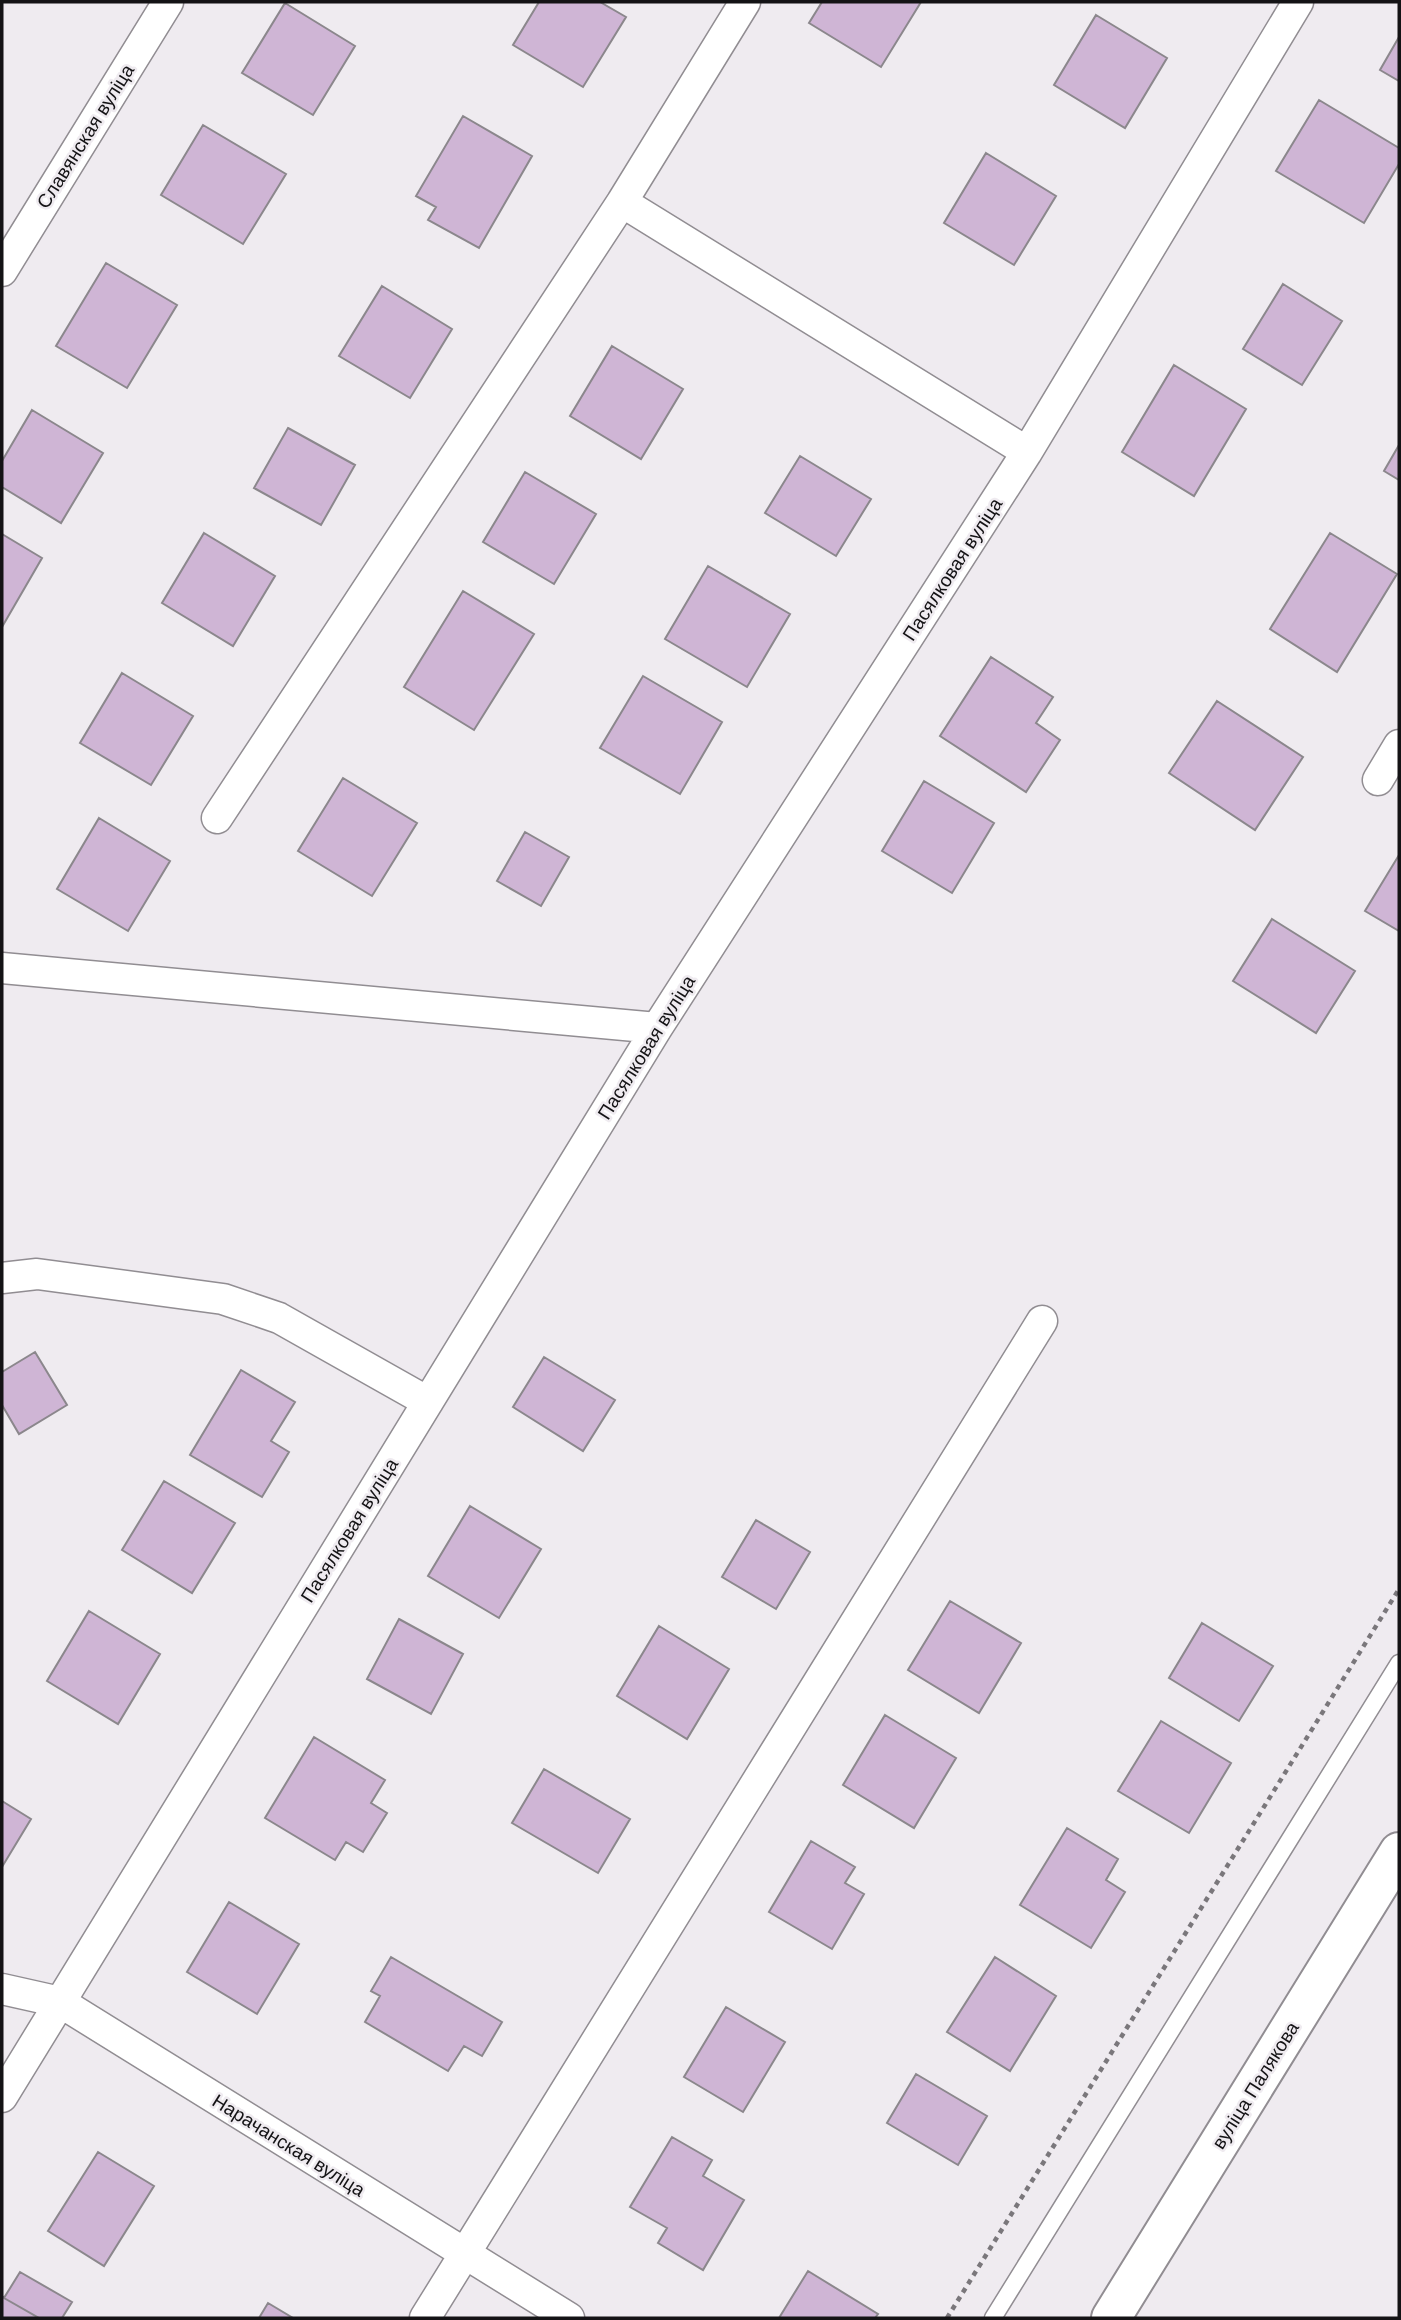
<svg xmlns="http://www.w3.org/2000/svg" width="1401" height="2320" font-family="'DM Sans',sans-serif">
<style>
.building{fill:#cfb5d5;stroke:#8b878c;stroke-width:2}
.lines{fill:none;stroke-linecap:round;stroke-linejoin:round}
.service-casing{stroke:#918d92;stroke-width:19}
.minor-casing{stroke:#918d92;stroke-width:33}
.tertiary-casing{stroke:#918d92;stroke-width:42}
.path{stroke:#7a777b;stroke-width:4.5;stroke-dasharray:5 5;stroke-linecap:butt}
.service{stroke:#fff;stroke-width:16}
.minor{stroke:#fff;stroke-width:30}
.tertiary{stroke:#fff;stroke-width:38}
.labels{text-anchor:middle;stroke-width:5;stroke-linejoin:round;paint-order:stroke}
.street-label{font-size:19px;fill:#141315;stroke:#efebf0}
</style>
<rect width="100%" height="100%" fill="#efebf0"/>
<path class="building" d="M 539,2 L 600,2 L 626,17 L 583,87 L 513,45 Z
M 822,2 L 921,2 L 881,67 L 809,23 Z
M 285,3 L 355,46 L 313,115 L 242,73 Z
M 1096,15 L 1167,58 L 1125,128 L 1054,85 Z
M 1399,37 L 1399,81 L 1380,70 Z
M 1319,100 L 1399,148 L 1399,164 L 1364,223 L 1276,171 Z
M 463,116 L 532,156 L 479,248 L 428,220 L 436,207 L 416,196 Z
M 203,125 L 286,174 L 243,244 L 161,195 Z
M 986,153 L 1056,196 L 1014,265 L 944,223 Z
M 106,263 L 177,305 L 127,388 L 56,346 Z
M 1283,284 L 1342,321 L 1302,385 L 1243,349 Z
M 382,286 L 452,329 L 410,398 L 339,356 Z
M 612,346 L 683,389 L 641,459 L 570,416 Z
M 1174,365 L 1246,409 L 1194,496 L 1122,452 Z
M 32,410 L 103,453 L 61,523 L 2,487 L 2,461 Z
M 288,428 L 355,465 L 321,525 L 254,488 Z
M 1399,445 L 1399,480 L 1384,471 Z
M 800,456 L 871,499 L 836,556 L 765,513 Z
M 525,472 L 596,514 L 554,584 L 483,542 Z
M 204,533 L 275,576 L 233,646 L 162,603 Z
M 1330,533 L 1397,574 L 1337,672 L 1270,629 Z
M 2,534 L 42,558 L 2,627 Z
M 708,566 L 790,614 L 747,687 L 665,639 Z
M 463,591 L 534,634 L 474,730 L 404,687 Z
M 991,657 L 1053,697 L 1036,723 L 1060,740 L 1026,792 L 940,736 Z
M 122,673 L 193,716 L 151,785 L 80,743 Z
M 643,676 L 722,722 L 680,794 L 600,748 Z
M 1217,701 L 1303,757 L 1255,830 L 1169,773 Z
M 343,778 L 417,823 L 372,896 L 298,851 Z
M 924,781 L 994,823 L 952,893 L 882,851 Z
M 99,818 L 170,861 L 128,931 L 57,889 Z
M 525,832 L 569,857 L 541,906 L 497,881 Z
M 1399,855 L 1399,931 L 1365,911 Z
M 1272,919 L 1355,971 L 1316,1033 L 1233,981 Z
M 35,1352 L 67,1405 L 19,1434 L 2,1405 L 2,1372 Z
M 544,1357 L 615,1400 L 583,1451 L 513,1407 Z
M 241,1370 L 295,1402 L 271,1441 L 289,1452 L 262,1497 L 190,1455 Z
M 164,1481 L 235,1523 L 192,1593 L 122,1550 Z
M 470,1506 L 541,1549 L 499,1618 L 428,1576 Z
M 756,1520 L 810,1552 L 776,1609 L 722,1577 Z
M 950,1601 L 1021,1643 L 979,1713 L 908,1670 Z
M 89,1611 L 160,1654 L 118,1724 L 47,1681 Z
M 399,1619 L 463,1654 L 431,1714 L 367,1679 Z
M 1202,1623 L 1273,1666 L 1239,1721 L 1169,1678 Z
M 659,1626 L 729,1669 L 687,1739 L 617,1696 Z
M 885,1715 L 956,1758 L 914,1828 L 843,1785 Z
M 1161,1721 L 1231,1763 L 1189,1833 L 1118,1791 Z
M 314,1737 L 385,1780 L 371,1803 L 387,1813 L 363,1852 L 346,1842 L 335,1860 L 265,1818 Z
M 544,1769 L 630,1819 L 598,1873 L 512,1823 Z
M 2,1801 L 31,1819 L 2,1867 Z
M 1067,1828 L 1118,1859 L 1106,1880 L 1125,1892 L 1091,1948 L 1020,1905 Z
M 811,1841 L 855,1867 L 845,1883 L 864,1894 L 832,1949 L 769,1912 Z
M 229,1902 L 299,1944 L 257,2014 L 187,1972 Z
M 391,1957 L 502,2022 L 482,2056 L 464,2046 L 448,2071 L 365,2022 L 380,1996 L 371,1991 Z
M 995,1957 L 1056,1996 L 1010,2071 L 947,2032 Z
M 726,2007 L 785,2042 L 743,2112 L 684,2077 Z
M 916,2074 L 987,2116 L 958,2165 L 887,2123 Z
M 672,2137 L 712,2160 L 703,2176 L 744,2200 L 703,2270 L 658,2243 L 667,2228 L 630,2207 Z
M 98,2152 L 154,2186 L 104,2266 L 48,2231 Z
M 808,2271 L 878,2314 L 875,2318 L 779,2318 Z
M 20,2272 L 72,2302 L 62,2318 L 39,2318 L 4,2298 Z
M 2,2296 L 4,2298 L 39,2318 L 2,2318 Z
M 268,2303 L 293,2318 L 259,2318 Z"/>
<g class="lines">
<g class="service-casing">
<path id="service" d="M 993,2318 L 1399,1663"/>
</g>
<g class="minor-casing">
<path id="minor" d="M 622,202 L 1027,452
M 2,271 L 168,2
M 1378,780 L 1399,745
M 217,818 L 622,202 L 745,2
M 2,968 L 657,1028
M 2,1278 L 37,1274 L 223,1299 L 279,1318 L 428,1402
M 2,1989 L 60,2002 L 569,2318
M 2,2097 L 657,1028 L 1027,452 L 1298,2
M 425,2318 L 1042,1321"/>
</g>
<g class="tertiary-casing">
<path id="tertiary" d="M 1111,2318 L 1399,1852"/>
</g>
<path class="path" d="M 947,2318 L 1399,1589"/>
<use href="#service" class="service"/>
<use href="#minor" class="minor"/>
<use href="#tertiary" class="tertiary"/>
</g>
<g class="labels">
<g class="street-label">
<text transform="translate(85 136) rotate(-58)" y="7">Славянская вуліца</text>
<text transform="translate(952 569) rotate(-57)" y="7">Пасялковая вуліца</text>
<text transform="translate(646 1047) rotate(-58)" y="7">Пасялковая вуліца</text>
<text transform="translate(349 1530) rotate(-58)" y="7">Пасялковая вуліца</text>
<text transform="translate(1255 2085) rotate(-58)" y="7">вуліца Палякова</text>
<text transform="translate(289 2145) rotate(32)" y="7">Нарачанская вуліца</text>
</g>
</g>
<rect width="1401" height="2320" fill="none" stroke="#141315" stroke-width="7"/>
</svg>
